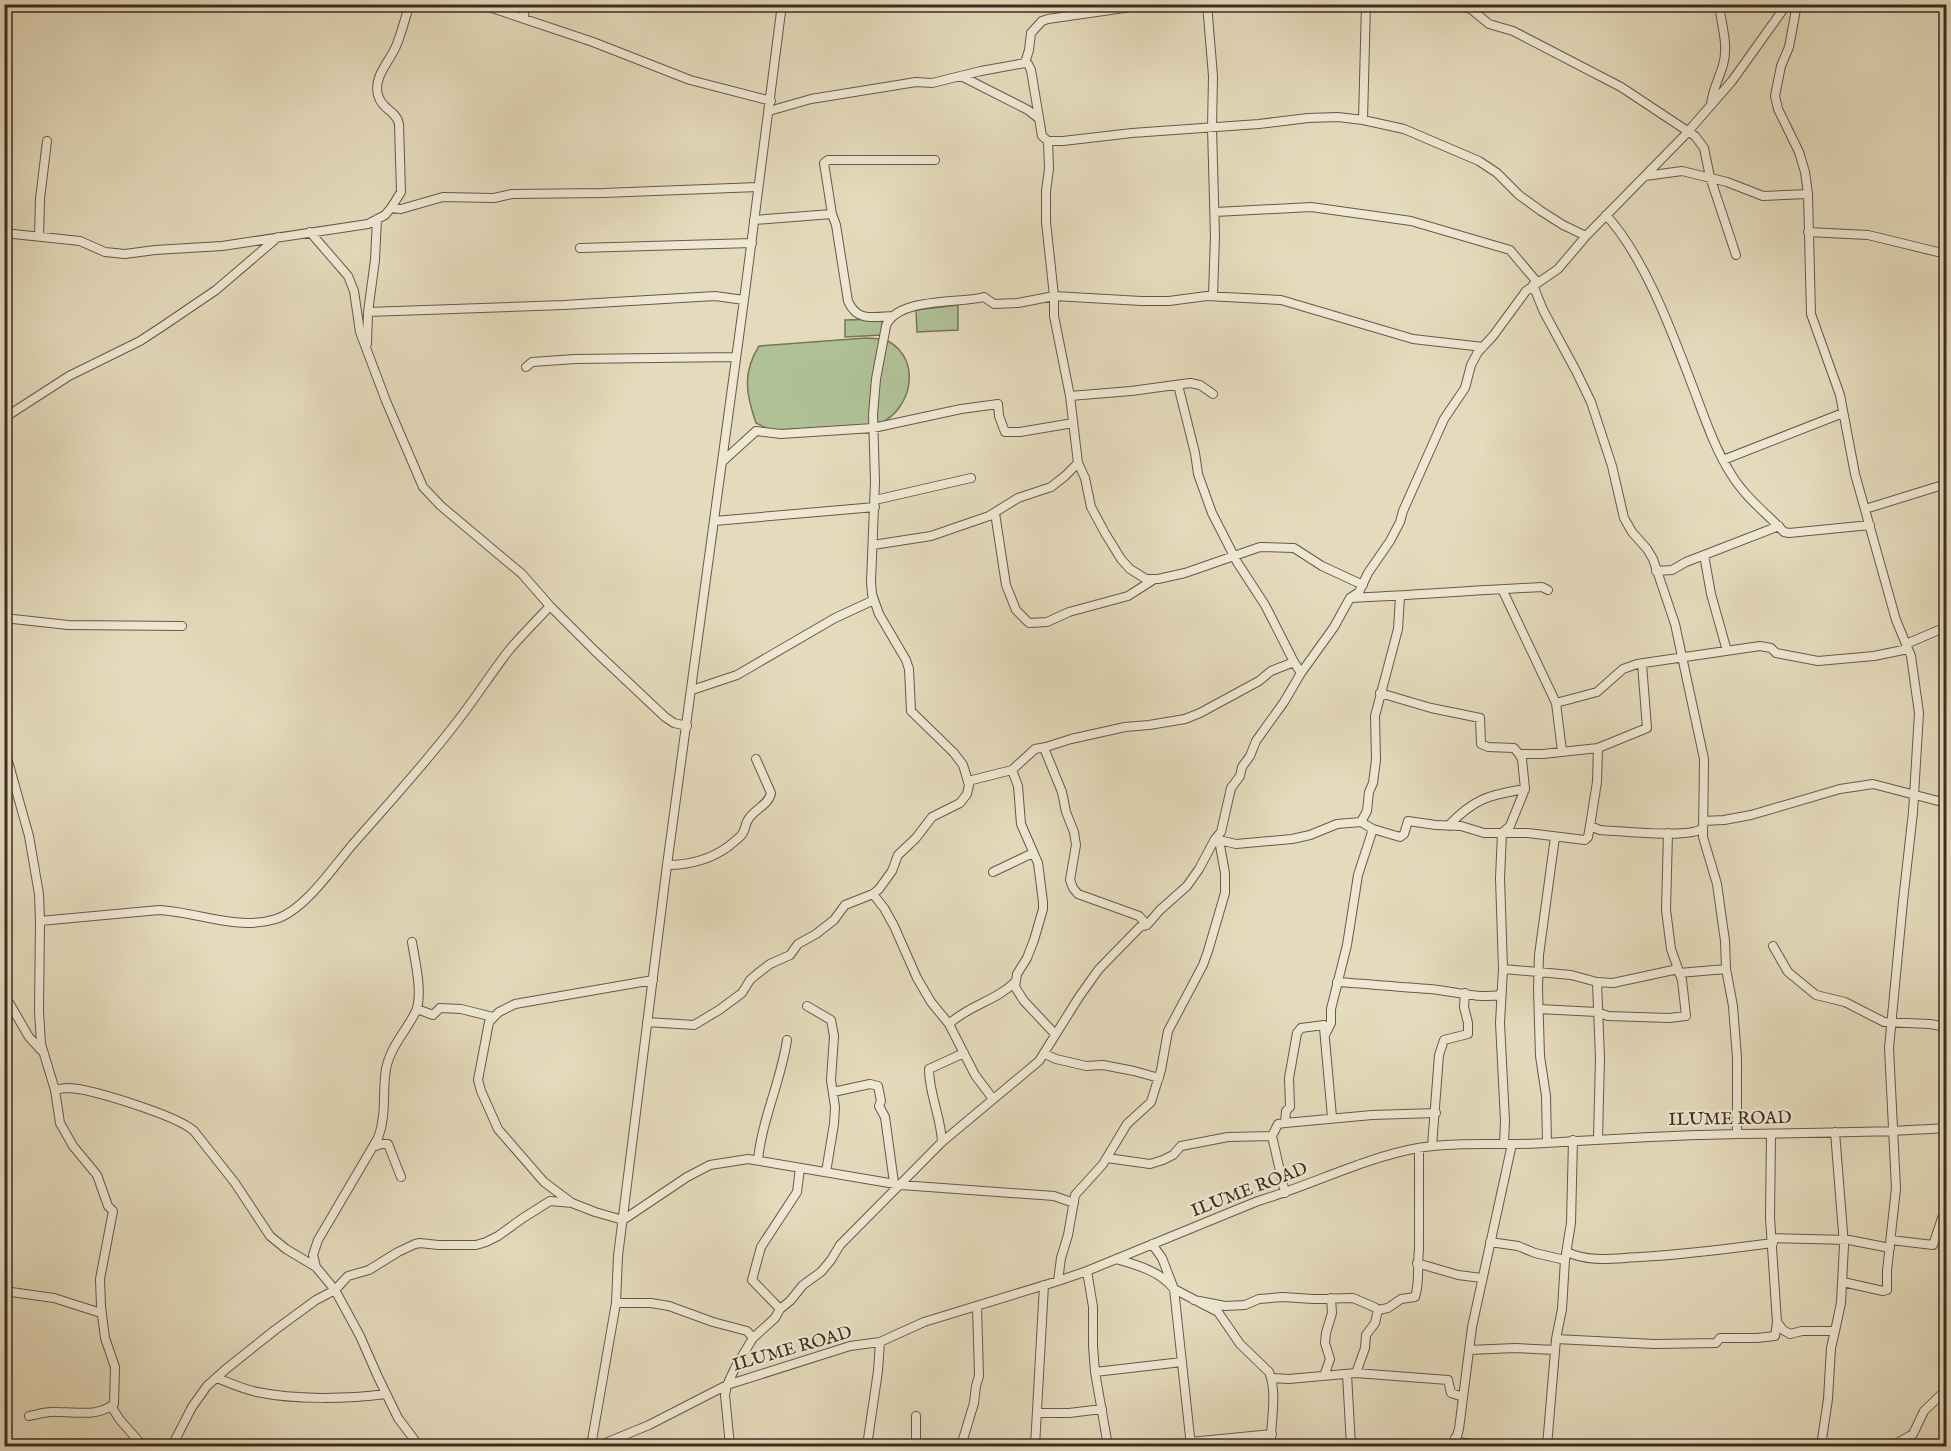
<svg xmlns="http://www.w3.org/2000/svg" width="1951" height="1451" font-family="'IM FELL English',serif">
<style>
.green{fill:#afc195;stroke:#76765c;stroke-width:1.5}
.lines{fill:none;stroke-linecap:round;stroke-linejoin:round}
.minor-casing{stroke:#68584a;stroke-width:10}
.minor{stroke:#eee8d3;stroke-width:8}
.labels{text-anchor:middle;stroke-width:4.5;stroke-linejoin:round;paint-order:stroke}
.street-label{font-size:18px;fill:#3e2c24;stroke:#eee8d3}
</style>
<rect width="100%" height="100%" fill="#e5dbbc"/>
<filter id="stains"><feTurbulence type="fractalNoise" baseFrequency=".00333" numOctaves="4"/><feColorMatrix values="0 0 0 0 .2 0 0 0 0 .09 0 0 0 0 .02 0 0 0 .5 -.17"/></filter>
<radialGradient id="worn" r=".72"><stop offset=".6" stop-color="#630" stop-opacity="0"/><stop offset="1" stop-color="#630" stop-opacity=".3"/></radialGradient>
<path class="green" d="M 958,305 L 958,330 L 917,332 L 916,310 Z
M 882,319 L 882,335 L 845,337 L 845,320 Z
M 866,338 C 873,339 882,338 888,341 C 922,360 912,408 881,423 C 874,426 861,425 853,426 C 827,427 801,429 775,430 L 766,428 L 756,423 C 746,394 742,373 759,346 Z"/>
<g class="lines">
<g class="minor-casing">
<path id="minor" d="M 480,4 L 593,42 L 690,80 L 771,101
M 1207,4 L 1213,76 L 1212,128 L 1215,236 L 1213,296
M 1459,4 L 1472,10 L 1489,24 L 1513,31 L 1621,87 L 1695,136 L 1704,148 L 1710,177 L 1736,255
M 1797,4 L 1789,47 L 1781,66 L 1775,96 L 1778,109 L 1799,152 L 1805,172 L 1808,194 L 1811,314 L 1840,395 L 1855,474 L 1896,620 L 1911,656 L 1919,713 L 1913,812 L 1903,901 L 1889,1048 L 1896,1188 L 1887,1271 L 1887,1290 L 1883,1291 L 1843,1282
M 524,19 L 525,4
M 1025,63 L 1029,50 L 1031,33 L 1042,21 L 1048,19 L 1152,4
M 961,76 L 1028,110 L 1038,118
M 1711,105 C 1712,91 1719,79 1723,65 C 1729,45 1721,24 1719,4
M 769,111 L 811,99 L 916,82 L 932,83 L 981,71 L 1025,63 L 1028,64 L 1031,70 L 1042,136 L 1048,141 L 1063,141 L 1132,133 L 1259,124 L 1308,118 L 1338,117 L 1363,120 L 1404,129 L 1479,161 L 1497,173 L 1519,195 L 1541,211 L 1563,225 L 1586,236
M 1363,120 L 1366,4
M 1645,176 L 1682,171 L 1727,182 L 1763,196 L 1808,194
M 391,208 L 401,192 L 399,124 C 397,111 382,110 378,95 C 373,76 390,62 397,44 C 402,31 405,18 410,4
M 1215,212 L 1311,207 L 1411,221 L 1510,250 L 1537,282
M 1606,215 C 1646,259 1673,335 1694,390 C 1705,419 1715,449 1731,474 C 1745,497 1766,513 1784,532 L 1789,533 L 1870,525
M 754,220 L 832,214
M 310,232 L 348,276 L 354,291 L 360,332 L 386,401 L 423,487 L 441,506 L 522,574 L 550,606 L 595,651 L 665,717 L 674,723 L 687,726
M 1808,232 L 1868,235 L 1946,254
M 4,233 L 80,241 L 105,252 L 125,254 L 155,250 L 222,246 L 368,224 L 385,215 L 391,208 L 401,209 L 443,197 L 494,198 L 512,194 L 603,193 L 758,187
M 39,236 L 40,199 L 47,141
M 580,248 L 752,243
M 1533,285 L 1543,310 L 1576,371 L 1591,402 L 1612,466 L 1624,518 L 1632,532 L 1647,549 L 1653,559 L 1675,624 L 1704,759 L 1703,837 L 1717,884 L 1725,941 L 1726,969 L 1733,1006 L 1737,1058 L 1737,1134
M 368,312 L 564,305 L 715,296 L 744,300
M 893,316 C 873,317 857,322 848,301 L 836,225 L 832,214 L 824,163 L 828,160 L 935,160
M 367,344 L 368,312 L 375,260 L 377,219
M 526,367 L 532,362 L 575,359 L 735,357
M 1178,385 L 1195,453 L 1198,474 L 1212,513 L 1237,562 L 1265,605 L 1294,662 L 1301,673
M 1070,396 L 1131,391 L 1190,383 L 1200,385 L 1213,394
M 4,418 L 69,376 L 140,341 L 163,326 L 216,290 L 278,237
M 1723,460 L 1843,413
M 722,462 L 756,431 L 781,434 L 873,428 L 961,409 L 998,404 L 999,416 L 1005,432 L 1020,432 L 1073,423
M 1078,463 L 1085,478 L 1091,507 L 1105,533 L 1121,559 L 1130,569 L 1146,579 L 1158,579 L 1185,573 L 1260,547 L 1294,548 L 1322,566 L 1363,585
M 875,500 L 971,478
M 1865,509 L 1946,484
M 995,513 L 1006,585 L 1016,610 L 1029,623 L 1047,622 L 1069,612 L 1128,596 L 1153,580
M 714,521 L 875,507
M 873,545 L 931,536 L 989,516 L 1018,498 L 1051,487 L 1065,476 L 1078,463 L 1070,396 L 1054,316 L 1054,296 L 1046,222 L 1046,191 L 1049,169 L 1048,141
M 1704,555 L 1711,594 L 1727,651
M 1656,571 L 1672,570 L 1686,562 L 1779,526
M 1502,589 L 1556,703 L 1562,751
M 1351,598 C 1415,595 1478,590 1542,587 L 1548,590
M 4,618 L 68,625 L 182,626
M 1906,644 L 1946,627
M 692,690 L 737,675 L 835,618 L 874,600
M 1380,693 L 1431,708 L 1480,718 L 1481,744 L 1488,747 L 1514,748 L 1519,754
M 1556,703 L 1597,692 L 1623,669 L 1637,664 L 1760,646 L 1771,648 L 1776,653 L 1818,661 L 1874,656 L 1908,649
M 4,747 L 29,836 L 39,894 L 40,921 L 39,1011 L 41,1044 L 55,1090 L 60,1123 L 73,1146 L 97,1175 L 108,1206 L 113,1211 L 100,1279 L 101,1307 L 105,1338 L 115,1367 L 114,1404 C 97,1417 78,1412 58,1412 C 48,1411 39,1414 29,1416
M 1044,748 L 1062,792 L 1066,812 L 1074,832 L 1076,845 L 1070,880 L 1073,888 L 1078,894 L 1139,916 L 1147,925
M 1012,770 L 1018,786 L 1021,824 L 1038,863 L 1043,902 L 1043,909 L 1034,940 L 1027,958 L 1017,974 L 1015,987 L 1024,1001 L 1055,1034
M 968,781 L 1012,770 L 1035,749 L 1046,747 L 1071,739 L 1125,727 L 1149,725 L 1185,719 L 1200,713 L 1259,681 L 1271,671 L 1294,662
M 1703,821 L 1724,820 L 1751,815 L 1840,789 L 1873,784 L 1946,803
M 1361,822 L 1367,811 L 1369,792 L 1373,783 L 1376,760 L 1375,716 L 1398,629 L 1400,597
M 1448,826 C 1474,799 1488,795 1525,789
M 1590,826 L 1597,782 L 1598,748
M 1219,840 L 1236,844 L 1292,839 L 1310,835 L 1337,824 L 1361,822 L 1373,829 L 1400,837 L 1404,834 L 1408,821 L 1436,825 L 1461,826 L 1484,833 L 1528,833 L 1585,840 L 1588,837 L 1590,826 L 1600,830 C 1620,831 1691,839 1703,828
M 667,865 C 690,865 710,860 729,846 C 733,842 739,839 743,833 C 746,828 745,822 750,817 C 757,808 769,804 771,793 L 756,759
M 993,872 L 1033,853
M 873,894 L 884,908 L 894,926 L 917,978 L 931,1002 L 949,1024 L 975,1075 L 993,1099
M 40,921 L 159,910 C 198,912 237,931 276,919 C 305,910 334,866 353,844 C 388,804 424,765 456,723 C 475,699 491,673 510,649 C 523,634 537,620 550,606
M 1773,946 L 1788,972 L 1816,995 L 1845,1002 L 1884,1022 L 1930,1024 L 1946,1027
M 1503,969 L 1571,975 L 1597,982 L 1613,983 L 1678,969
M 1679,973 L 1726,969
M 653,980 L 515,1004 L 499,1012 L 489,1022 L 478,1080 L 481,1091 L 498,1129 L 544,1182 L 572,1203 L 595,1212 L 623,1220 L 687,1177 L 710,1165 L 748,1159 L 901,1185 L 1054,1196 L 1074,1203
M 1337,982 C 1368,984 1399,987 1430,989 C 1454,991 1477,999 1500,995 L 1501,992
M 1597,982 L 1600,1058 L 1598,1139
M 4,994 L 29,1037 L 42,1051
M 807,1006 L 831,1020 L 834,1036 L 831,1080 L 835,1107 L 834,1124 L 826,1172
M 417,1009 L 433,1015 L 440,1008 L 461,1009 L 493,1017
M 1539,1009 L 1597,1012 L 1608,1016 L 1669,1018 L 1686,1016 L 1682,980 L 1671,949 L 1666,910 L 1668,833
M 647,1022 L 694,1025 L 719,1010 L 742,993 L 750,980 L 757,974 L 770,964 L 790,955 L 798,944 L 816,934 L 834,920 L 845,905 L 873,894 L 879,889 L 892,871 L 898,855 L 916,838 L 932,817 L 960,803 L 967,794 L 969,785 L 963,765 L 954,753 L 911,711 L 909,669 L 906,660 L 879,614 L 872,594 L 871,582 L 875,482 L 873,414 L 876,379 L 886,326 C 897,297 959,304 984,297 L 994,304 L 1018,303 L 1054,296 L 1141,301 L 1169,301 L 1207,296 L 1281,300 L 1413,339 L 1483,347
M 949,1024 C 969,1005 996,1001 1015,982
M 1324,1028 L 1332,1117
M 1326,1033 L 1331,1023 L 1331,1009 L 1347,945 L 1358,875 L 1373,829
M 1045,1054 L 1056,1059 L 1086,1066 L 1103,1065 L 1134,1071 L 1159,1078
M 55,1090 C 59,1089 64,1088 69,1088 C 92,1089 178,1116 194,1131 L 235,1183 L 270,1236 L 286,1249 L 316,1267 L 335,1290 L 360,1336 L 378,1377 L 398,1418 L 419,1446
M 833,1092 L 870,1084 L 878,1086 L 881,1101 L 879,1106 L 885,1117 L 894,1183
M 1285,1123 L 1372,1115 L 1436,1113
M 942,1142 C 941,1117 929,1094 929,1069 L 964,1053
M 1547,1143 L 1546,1096 L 1540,1056 L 1538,989 L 1539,955 L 1555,837
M 1504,1144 L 1505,1121 L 1500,1023 L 1503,969 L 1500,878 L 1502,833 L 1510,826 L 1525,789 L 1522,759 L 1519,754 L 1543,754 L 1598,748 L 1647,728 L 1642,664
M 1432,1146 L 1439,1055 L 1444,1040 L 1468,1034 L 1468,1023 L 1464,1007 L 1465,993
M 373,1147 L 381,1144 L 388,1144 L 401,1177
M 1107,1158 L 1150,1164 L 1163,1160 L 1173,1155 L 1181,1146 L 1228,1137 L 1272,1136
M 758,1160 C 762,1119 781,1081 787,1040
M 4,1187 L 7,1196 L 4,1197
M 1285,1193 L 1272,1136 L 1278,1124 L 1285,1123 L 1286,1111 L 1290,1107 L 1289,1078 L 1297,1033 L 1301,1028 L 1324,1025 L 1326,1033
M 1772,1238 L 1849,1240 L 1890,1248
M 1891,1240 L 1933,1245 L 1942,1218 L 1946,1219
M 1490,1242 L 1518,1246 L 1535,1253 L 1565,1260
M 1152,1244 L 1162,1258 L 1174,1289 L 1218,1312 L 1240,1344 L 1269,1372 C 1278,1393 1270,1424 1271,1446
M 1567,1252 C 1590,1263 1615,1258 1640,1257 C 1684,1255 1728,1249 1773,1243
M 1116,1259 C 1137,1265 1160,1271 1174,1289 L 1191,1446
M 1417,1263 L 1458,1275 L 1482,1278
M 316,1267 L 313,1255 L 318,1240 L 378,1138 C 387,1115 382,1092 386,1069 C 390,1047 407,1030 416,1011 C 423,993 415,961 412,942
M 1087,1271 L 1093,1307 L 1093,1346 L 1095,1372 L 1108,1446
M 1058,1281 L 1061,1258 L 1068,1235 L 1075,1195 L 1103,1164 L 1127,1124 L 1151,1102 L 1161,1070 L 1168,1031 L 1203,965 L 1208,951 L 1225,893 L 1225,873 L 1219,840 L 1215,839
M 4,1291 L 54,1298 L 101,1313
M 1194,1300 L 1225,1306 L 1245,1305 L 1259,1299 L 1283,1297 L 1313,1299 L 1353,1298 L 1374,1307 L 1378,1310 L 1388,1308 L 1401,1299 L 1415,1297 C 1420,1283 1417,1265 1419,1250 L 1419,1148
M 616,1303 L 651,1303 L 669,1306 L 713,1322 L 747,1331 L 753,1338
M 780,1309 L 752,1280 L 761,1247 L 797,1192 L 800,1168
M 1777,1322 L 1783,1330 L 1790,1334 L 1802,1331 L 1835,1331 L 1841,1303 L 1844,1245 L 1835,1132
M 1556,1339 L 1654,1344 L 1716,1343 L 1720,1338 L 1757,1338 L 1775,1336 L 1777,1322 L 1770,1218 L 1771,1134
M 1469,1350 L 1515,1348 L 1555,1350
M 1095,1372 L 1182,1362
M 1356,1373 L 1365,1348 L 1366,1335 L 1375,1323 L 1378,1310
M 1347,1374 L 1351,1446
M 1324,1376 L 1330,1359 L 1325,1343 L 1326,1333 L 1332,1313 L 1331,1298
M 217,1378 C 230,1383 243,1389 257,1392 C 295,1400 347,1399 386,1394
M 1272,1378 L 1289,1379 L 1356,1373 L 1448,1380 L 1451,1393 L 1463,1397
M 111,1406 L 120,1420 L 143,1446
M 1038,1413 L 1069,1413 L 1102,1409
M 1455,1438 L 1459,1442 L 1482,1446
M 1190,1442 L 1272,1434
M 172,1446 L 192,1407 L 207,1386 L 226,1369 L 275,1330 L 316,1300 L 335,1290 L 348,1276 L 369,1270 L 398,1252 L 415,1244 L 420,1243 L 438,1245 L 476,1245 L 486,1242 L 498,1236 L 523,1218 L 550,1201 L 572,1203
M 591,1446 L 616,1303 L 618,1256 L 667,865 L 744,300 L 782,4
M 598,1446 L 649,1425 L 727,1385 L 850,1346 L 880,1342 L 924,1322 L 1058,1281 L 1087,1271 L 1258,1201 C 1312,1185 1363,1158 1418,1148 C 1460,1141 1504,1146 1546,1143 C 1609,1139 1673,1135 1737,1134 C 1807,1133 1877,1133 1946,1128
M 730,1446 L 725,1395 L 727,1385 L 736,1366 L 753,1338 L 775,1318 L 780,1309 L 790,1301 L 803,1285 L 821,1272 L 831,1260 L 840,1245 L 942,1142 L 1039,1061 L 1079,997 L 1099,969 L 1140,927 L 1147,925 L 1160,910 L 1187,886 L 1199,869 L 1215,839 L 1221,832 L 1231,788 L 1240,776 L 1242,767 L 1250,756 L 1256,741 L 1284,702 L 1301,673 L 1334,627 L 1350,598 L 1359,592 L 1368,573 L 1390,541 L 1400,522 L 1403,511 L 1444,419 L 1465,388 L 1471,365 L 1478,352 L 1493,336 L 1526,291 L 1558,269 L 1586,236 L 1685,135 L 1732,81 L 1787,4
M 867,1446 L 878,1371 L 880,1342
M 916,1446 L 916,1416
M 961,1446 L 974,1403 L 976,1386 L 979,1376 L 977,1306
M 1035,1446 L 1044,1285
M 1454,1446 L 1459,1429 L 1472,1327 L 1512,1144
M 1547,1446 L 1556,1339 L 1562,1309 L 1565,1260 L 1571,1223 L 1573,1140
M 1821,1446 L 1828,1399 L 1831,1348 L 1835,1331
M 1892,1446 L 1913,1434 L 1924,1411 L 1946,1390"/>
</g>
<use href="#minor" class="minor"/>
</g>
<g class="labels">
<g class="street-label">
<text transform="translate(1730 1118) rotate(-1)" y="6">ILUME ROAD</text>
<text transform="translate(1249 1189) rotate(-21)" y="6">ILUME ROAD</text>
<text transform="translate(792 1348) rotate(-16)" y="6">ILUME ROAD</text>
</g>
</g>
<rect width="1951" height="1451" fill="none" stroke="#e5dbbc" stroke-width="24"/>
<rect x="6" y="6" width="1939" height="1439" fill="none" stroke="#3e2c24" stroke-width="3"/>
<rect x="12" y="12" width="1927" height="1427" fill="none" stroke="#3e2c24" stroke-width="1.5"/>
<rect width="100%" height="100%" filter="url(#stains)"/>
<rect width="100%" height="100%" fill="url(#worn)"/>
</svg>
